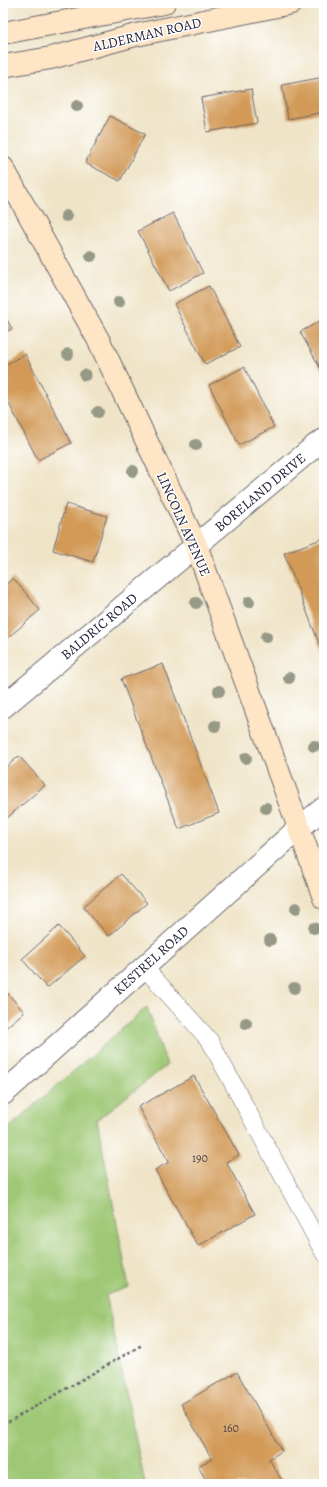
<svg xmlns="http://www.w3.org/2000/svg" width="327" height="1487" font-family="Alegreya,serif">
<style>
.green{fill:#9ec874;stroke:#607558}
.building{fill:#d29a56}
.lines{fill:none;stroke-linecap:round;stroke-linejoin:round}
.lane-casing{stroke:#6a666c;stroke-width:18}
.street-casing{stroke:#6a666c;stroke-width:24}
.secondary-casing{stroke:#6a666c;stroke-width:24}
.path{stroke:#6a666c;stroke-width:2.5;stroke-dasharray:3 3;stroke-linecap:butt}
.lane{stroke:#fff;stroke-width:17}
.street{stroke:#fff;stroke-width:22}
.secondary{stroke:#fde5c5;stroke-width:22}
.tree{fill:#969985}
.labels{text-anchor:middle;stroke-width:3;stroke-linejoin:round;paint-order:stroke}
.number-label{font-size:12px;fill:#4e4042}
.street-label{font-size:14px;fill:#22223b;stroke:#fff}
</style>
<rect width="100%" height="100%" fill="#fff"/>
<filter id="ink" filterUnits="userSpaceOnUse"><feTurbulence type="fractalNoise" baseFrequency=".025" numOctaves="2"/><feDisplacementMap in="SourceGraphic" scale="8" xChannelSelector="R" yChannelSelector="G"/><feConvolveMatrix kernelMatrix="1 2 1 2 8 2 1 2 1" color-interpolation-filters="sRGB"/></filter>
<filter id="wash" filterUnits="userSpaceOnUse"><feTurbulence type="fractalNoise" baseFrequency=".012" numOctaves="4" result="noise"/><feDisplacementMap in="SourceGraphic" scale="16" xChannelSelector="R" yChannelSelector="G"/><feGaussianBlur stdDeviation="0.9" result="paint"/><feColorMatrix in="noise" values="0 0 0 0 0 0 0 0 0 0 0 0 0 0 0 0 0 1.4 0 .05"/><feComposite in="paint" operator="in"/></filter>
<g filter="url(#wash)">
<rect width="100%" height="100%" fill="#efe4c7"/>
<path class="green" d="M 147,1007 L 167,1065 L 97,1120 L 129,1287 L 106,1295 L 145,1484 L 3,1484 L 3,1133 Z"/>
<g id="blocks">
<path class="building" d="M 324,77 L 324,112 L 288,119 L 282,85 Z
M 251,89 L 257,123 L 207,132 L 201,98 Z
M 110,116 L 145,134 L 120,181 L 85,163 Z
M 173,213 L 203,273 L 169,291 L 138,231 Z
M 209,286 L 240,347 L 205,364 L 174,304 Z
M 3,312 L 12,329 L 3,333 Z
M 324,319 L 324,370 L 322,371 L 300,332 Z
M 25,354 L 71,443 L 38,460 L 3,392 L 3,366 Z
M 244,367 L 274,427 L 239,445 L 209,385 Z
M 66,504 L 107,516 L 93,562 L 53,550 Z
M 324,538 L 324,656 L 284,553 Z
M 13,578 L 40,610 L 3,642 L 3,587 Z
M 163,664 L 219,813 L 179,829 L 121,679 Z
M 19,756 L 45,785 L 7,818 L 3,813 L 3,770 Z
M 121,874 L 147,903 L 109,936 L 83,907 Z
M 59,926 L 85,956 L 47,988 L 22,959 Z
M 3,988 L 24,1012 L 3,1030 Z
M 194,1076 L 239,1155 L 226,1162 L 255,1214 L 198,1246 L 155,1170 L 169,1162 L 138,1107 Z
M 237,1372 L 282,1451 L 269,1459 L 284,1484 L 208,1484 L 198,1466 L 212,1459 L 181,1404 Z"/>
</g>
</g>
<g filter="url(#ink)">
<use href="#blocks" fill-opacity="0" stroke="#6a666c" stroke-width="1"/>
<g class="lines">
<g class="lane-casing">
<path id="lane" d="M 144,967 L 210,1041 L 324,1253"/>
</g>
<g class="street-casing">
<path id="street" d="M 3,707 L 316,445 L 324,440
M 3,1094 L 299,828 L 324,808"/>
</g>
<g class="secondary-casing">
<path id="secondary" d="M 3,33 L 164,3
M 3,66 L 51,58 L 136,35 L 291,3
M 3,168 L 99,341 L 196,545 L 299,828 L 324,898"/>
</g>
<path class="path" d="M 3,1425 L 142,1345"/>
<use href="#lane" class="lane"/>
<use href="#street" class="street"/>
<use href="#secondary" class="secondary"/>
</g>
<g class="tree">
<circle cx="77" cy="106" r="6"/>
<circle cx="66" cy="216" r="6"/>
<circle cx="91" cy="256" r="6"/>
<circle cx="119" cy="302" r="6"/>
<circle cx="68" cy="354" r="6"/>
<circle cx="85" cy="375" r="6"/>
<circle cx="98" cy="412" r="6"/>
<circle cx="196" cy="445" r="6"/>
<circle cx="133" cy="471" r="6"/>
<circle cx="249" cy="602" r="6"/>
<circle cx="196" cy="603" r="6"/>
<circle cx="266" cy="637" r="6"/>
<circle cx="289" cy="678" r="6"/>
<circle cx="219" cy="691" r="6"/>
<circle cx="215" cy="726" r="6"/>
<circle cx="314" cy="746" r="6"/>
<circle cx="246" cy="758" r="6"/>
<circle cx="266" cy="808" r="6"/>
<circle cx="296" cy="908" r="6"/>
<circle cx="314" cy="928" r="6"/>
<circle cx="270" cy="940" r="6"/>
<circle cx="294" cy="988" r="6"/>
<circle cx="246" cy="1023" r="6"/>
</g>
</g>
<g class="labels">
<g class="number-label">
<text x="200" y="1162">190</text>
<text x="231" y="1432">160</text>
</g>
<g class="street-label">
<text transform="translate(147 34) rotate(-13)" y="5">ALDERMAN ROAD</text>
<text transform="translate(260 492) rotate(-40)" y="5">BORELAND DRIVE</text>
<text transform="translate(184 524) rotate(66)" y="5">LINCOLN AVENUE</text>
<text transform="translate(99 626) rotate(-40)" y="5">BALDRIC ROAD</text>
<text transform="translate(151 960) rotate(-42)" y="5">KESTREL ROAD</text>
</g>
</g>
<rect width="327" height="1487" fill="none" stroke="#fff" stroke-width="16"/>
</svg>
